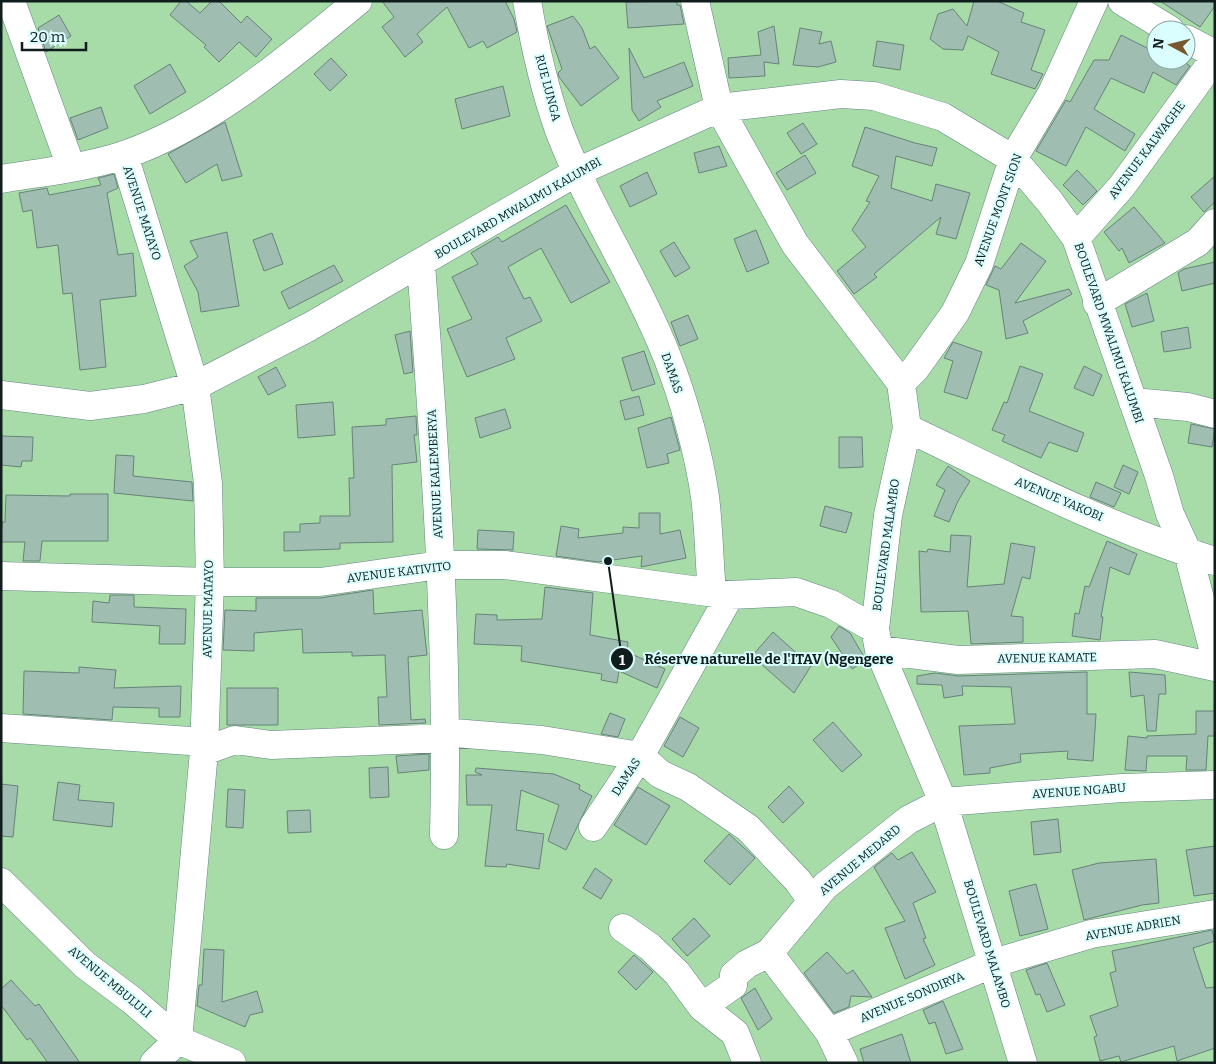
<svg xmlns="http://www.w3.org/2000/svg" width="1216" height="1064" font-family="Bitter,serif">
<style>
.green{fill:#a7dba8;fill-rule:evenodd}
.building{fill:#a0bdb2;stroke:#678379}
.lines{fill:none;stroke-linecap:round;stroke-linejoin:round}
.minor-casing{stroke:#658584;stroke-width:29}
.minor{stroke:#fff;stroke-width:28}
.labels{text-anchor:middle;stroke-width:4;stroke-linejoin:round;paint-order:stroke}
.street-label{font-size:12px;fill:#101d1d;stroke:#dafdfd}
.leader{fill:none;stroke:#101d1d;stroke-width:2}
.callout-dot{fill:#101d1d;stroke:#dafdfd;stroke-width:2}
.mark-label{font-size:15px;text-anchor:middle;font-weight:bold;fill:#fff}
.callout-label{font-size:14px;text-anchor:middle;font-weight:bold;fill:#101d1d;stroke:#dafdfd;stroke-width:4;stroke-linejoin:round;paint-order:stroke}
</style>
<rect width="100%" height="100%" fill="#dafdfd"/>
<path class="green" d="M 1,1 L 1215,1 L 1215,1063 L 1,1063 ZM 1156,30 L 1186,30 L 1186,60 L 1156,60 Z"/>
<path class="building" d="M 181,1 L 186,1 L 200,13 L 212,1 L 219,1 L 241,23 L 247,16 L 272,39 L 256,57 L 239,42 L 219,62 L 204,47 L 206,45 L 170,15 Z
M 382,1 L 505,1 L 514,19 L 517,32 L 487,48 L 483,41 L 469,48 L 447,7 L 417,34 L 423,42 L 405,57 L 382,27 L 394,17 Z
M 677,1 L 677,5 L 680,5 L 684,24 L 628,28 L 626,2 Z
M 974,1 L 997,1 L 1024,13 L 1021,22 L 1045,30 L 1031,70 L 1043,74 L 1035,89 L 991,74 L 999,52 L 968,36 L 963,50 L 943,49 L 930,39 L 938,14 L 953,9 L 967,26 Z
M 1160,1 L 1215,1 L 1215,6 L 1200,27 Z
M 59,15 L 71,36 L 46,52 L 38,28 Z
M 573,16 L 582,28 L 590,49 L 595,46 L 619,78 L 581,106 L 559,77 L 558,73 L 562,69 L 547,26 Z
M 774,26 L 779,64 L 764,62 L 765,76 L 729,78 L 728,58 L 761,55 L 758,32 Z
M 800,28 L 822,32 L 819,44 L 831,41 L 836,62 L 818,67 L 793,65 Z
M 1121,35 L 1147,48 L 1149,43 L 1156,46 L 1156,60 L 1186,60 L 1186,57 L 1187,64 L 1190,66 L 1176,85 L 1153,72 L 1144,93 L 1111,78 L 1094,109 L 1135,134 L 1125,151 L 1086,127 L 1066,166 L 1036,151 L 1066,100 L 1070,102 L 1094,60 L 1109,60 Z
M 877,41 L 904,45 L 900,70 L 873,66 Z
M 629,48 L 644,78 L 684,62 L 693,86 L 657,101 L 661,107 L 639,121 L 632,110 Z
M 331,58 L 347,75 L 330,91 L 314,74 Z
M 170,64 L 186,92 L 150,114 L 134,86 Z
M 503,86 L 510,116 L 462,129 L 455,99 Z
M 101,107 L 108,128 L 78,140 L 70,118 Z
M 225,122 L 242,176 L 222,181 L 217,164 L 186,183 L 168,154 Z
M 803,123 L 817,144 L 801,154 L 787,133 Z
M 865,127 L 915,143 L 937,148 L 932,166 L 896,156 L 891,188 L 932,201 L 936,184 L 970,193 L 956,239 L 936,234 L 941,217 L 874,274 L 877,277 L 854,294 L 837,271 L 866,247 L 852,230 L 870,202 L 866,201 L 879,176 L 852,166 Z
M 719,146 L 727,166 L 699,173 L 694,153 Z
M 805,155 L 816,173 L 787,190 L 776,173 Z
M 1077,170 L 1097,191 L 1083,205 L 1063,185 Z
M 647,172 L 657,194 L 630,207 L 620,186 Z
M 114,174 L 118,188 L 107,193 L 118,255 L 133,253 L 136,296 L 100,300 L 106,367 L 80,370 L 72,293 L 63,294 L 58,245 L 37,248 L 32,210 L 23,212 L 19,193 L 47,188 L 49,195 L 101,185 L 98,178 Z
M 1215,176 L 1215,202 L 1204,212 L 1191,197 Z
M 566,205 L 610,282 L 571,303 L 541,248 L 508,267 L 524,299 L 530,297 L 542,321 L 506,338 L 515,359 L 467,377 L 447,329 L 472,319 L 452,277 L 478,264 L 471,253 L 498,237 L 502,242 Z
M 1134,207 L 1165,243 L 1129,263 L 1122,248 L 1119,251 L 1104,232 Z
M 756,230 L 769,263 L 747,272 L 734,239 Z
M 227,232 L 239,306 L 201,312 L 198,292 L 184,266 L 198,257 L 190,241 Z
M 272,233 L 283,264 L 264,271 L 253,240 Z
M 674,242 L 690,268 L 675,277 L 660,251 Z
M 1021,243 L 1046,261 L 1015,303 L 1069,289 L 1072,294 L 1023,321 L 1028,333 L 1006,339 L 999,290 L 986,285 L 995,266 L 1001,269 Z
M 1215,262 L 1215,283 L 1182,291 L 1178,273 L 1184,269 Z
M 334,265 L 343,281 L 289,309 L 281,292 Z
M 1147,293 L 1154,321 L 1132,327 L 1125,304 Z
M 688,315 L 698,339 L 680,346 L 671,322 Z
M 1188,327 L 1191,348 L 1164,352 L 1161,332 Z
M 410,331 L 413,372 L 404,374 L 395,335 Z
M 953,342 L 982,352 L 967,399 L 944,392 L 953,361 L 944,358 Z
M 644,351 L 655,384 L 632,391 L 622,358 Z
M 1020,366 L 1043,374 L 1029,411 L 1084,433 L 1077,452 L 1049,442 L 1041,458 L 1002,441 L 1005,435 L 992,430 L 1004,402 L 1007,403 Z
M 1084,366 L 1102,375 L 1093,396 L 1074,388 Z
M 276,367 L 286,386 L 268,395 L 258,377 Z
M 639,396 L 644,415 L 625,420 L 620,401 Z
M 333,402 L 335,435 L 298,438 L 296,405 Z
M 505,409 L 511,428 L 480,438 L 475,418 Z
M 416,416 L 417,435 L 414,435 L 417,462 L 392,465 L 393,542 L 340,543 L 340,549 L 284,551 L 284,532 L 300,532 L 300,524 L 320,523 L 320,516 L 350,516 L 349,478 L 354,478 L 352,427 L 386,425 L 386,419 Z
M 671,417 L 680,450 L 667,454 L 669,463 L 647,468 L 638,428 Z
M 1191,424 L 1215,429 L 1212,447 L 1188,443 Z
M 1,436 L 33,437 L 32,461 L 22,461 L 21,467 L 1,465 Z
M 839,437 L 862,437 L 863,467 L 839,468 Z
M 116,455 L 134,456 L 133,476 L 192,482 L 193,501 L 114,493 Z
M 1123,465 L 1138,472 L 1129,494 L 1114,487 Z
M 948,466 L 970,481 L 958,501 L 949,522 L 934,516 L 945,490 L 936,485 Z
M 1096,482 L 1121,493 L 1114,507 L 1090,497 Z
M 70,494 L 108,494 L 108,541 L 42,541 L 40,561 L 23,561 L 25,542 L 1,542 L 2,522 L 5,522 L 6,495 L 70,496 Z
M 825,506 L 852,513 L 846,533 L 820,526 Z
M 639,513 L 660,513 L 660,534 L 680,530 L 686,558 L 641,567 L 642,556 L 598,562 L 556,556 L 561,526 L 579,529 L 578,538 L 623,533 L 623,527 L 639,528 Z
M 478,530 L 514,532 L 513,550 L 477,549 Z
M 951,535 L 971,536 L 967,587 L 1004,584 L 1011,543 L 1035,547 L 1030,579 L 1022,577 L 1011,616 L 1023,617 L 1023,642 L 971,644 L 968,611 L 921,612 L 919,551 L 927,552 L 928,549 L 950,552 Z
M 1107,541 L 1137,554 L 1129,575 L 1110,567 L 1101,617 L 1103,617 L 1100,640 L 1072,636 L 1075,613 L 1079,614 L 1085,586 L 1089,587 Z
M 545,587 L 593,593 L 590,635 L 628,642 L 627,652 L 665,669 L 657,688 L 619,671 L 617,683 L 601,680 L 602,674 L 521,661 L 522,646 L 474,644 L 476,614 L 497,615 L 497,620 L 542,619 Z
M 373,590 L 374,614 L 422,610 L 427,655 L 408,657 L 411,720 L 425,719 L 426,723 L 379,725 L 378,697 L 387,697 L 385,655 L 352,656 L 352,652 L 303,653 L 302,629 L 254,633 L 254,651 L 223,650 L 225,610 L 256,611 L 256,598 L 320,598 Z
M 110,595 L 134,595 L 134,607 L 186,609 L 185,644 L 159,644 L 160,626 L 92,622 L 93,601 L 109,603 Z
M 839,626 L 850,633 L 866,660 L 852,669 L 831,637 Z
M 773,632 L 811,666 L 794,693 L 752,656 Z
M 79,667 L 116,670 L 114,688 L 181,686 L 180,717 L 159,717 L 159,708 L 113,707 L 112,720 L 23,714 L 24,671 L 79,673 Z
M 1087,672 L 1087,714 L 1096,714 L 1093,761 L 1067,759 L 1068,751 L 1020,754 L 1021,762 L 990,768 L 990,773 L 964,775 L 959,726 L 1015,724 L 1011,687 L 962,686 L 963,695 L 944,698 L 942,685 L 917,684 L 917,676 L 935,673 L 958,676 Z
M 1129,672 L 1165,675 L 1166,694 L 1159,694 L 1156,731 L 1147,731 L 1144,695 L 1131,697 Z
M 227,688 L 278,688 L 278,725 L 227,725 Z
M 1196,711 L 1215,711 L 1215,736 L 1208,736 L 1206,770 L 1186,770 L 1187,756 L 1147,756 L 1146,771 L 1125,770 L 1128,736 L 1147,738 L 1147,736 L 1196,734 Z
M 610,713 L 625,719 L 618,737 L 601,734 Z
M 680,717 L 699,728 L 683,757 L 664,746 Z
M 833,722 L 862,755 L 842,772 L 813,740 Z
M 429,754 L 429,770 L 398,773 L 396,756 Z
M 388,767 L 389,797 L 370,798 L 369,768 Z
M 476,768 L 554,774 L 580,785 L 579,789 L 592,796 L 566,850 L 548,841 L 559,805 L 521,790 L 516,830 L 544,834 L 539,869 L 507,864 L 506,867 L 485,866 L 492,805 L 467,805 L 466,775 L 482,775 L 475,772 Z
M 58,782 L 80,785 L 78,800 L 114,803 L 112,827 L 53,820 Z
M 1,784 L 18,786 L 13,837 L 1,836 Z
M 789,786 L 804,803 L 783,823 L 768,807 Z
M 638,787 L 670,806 L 646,845 L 614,825 Z
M 228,789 L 245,790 L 243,828 L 226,827 Z
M 310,810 L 311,832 L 288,833 L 287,811 Z
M 1058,819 L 1061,852 L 1034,855 L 1031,822 Z
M 729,834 L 755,858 L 730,885 L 704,861 Z
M 1215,846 L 1215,893 L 1194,896 L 1186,850 Z
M 912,852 L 936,892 L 913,903 L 926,938 L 923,939 L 935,965 L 905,979 L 885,928 L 905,921 L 874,867 L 892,853 L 898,860 Z
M 1156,859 L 1159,903 L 1142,905 L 1084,920 L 1072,870 L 1099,863 Z
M 595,868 L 612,880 L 601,899 L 583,888 Z
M 1036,884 L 1048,929 L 1020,936 L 1009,891 Z
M 694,918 L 710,936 L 687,956 L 672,939 Z
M 1212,930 L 1215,941 L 1193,948 L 1206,988 L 1215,987 L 1215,1048 L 1177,1061 L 1174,1046 L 1121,1062 L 1119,1056 L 1100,1061 L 1094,1037 L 1097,1036 L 1090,1016 L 1118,1006 L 1110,973 L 1116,971 L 1112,951 Z
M 204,949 L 224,950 L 222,1002 L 257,991 L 263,1012 L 250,1015 L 245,1027 L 197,1006 L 199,985 L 202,985 Z
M 827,952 L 847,974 L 853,970 L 872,997 L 851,996 L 849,1007 L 834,1013 L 804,973 Z
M 634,955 L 653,972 L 636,990 L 618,972 Z
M 1047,963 L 1065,1005 L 1047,1012 L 1040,994 L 1036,995 L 1026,970 Z
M 11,980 L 35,1006 L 39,1004 L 80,1063 L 48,1063 L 30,1038 L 27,1040 L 1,1005 L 1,989 Z
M 755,988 L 772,1019 L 758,1030 L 741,998 Z
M 943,1001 L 963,1049 L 946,1054 L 935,1022 L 929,1024 L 923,1010 Z
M 902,1034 L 911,1063 L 864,1063 L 860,1049 Z"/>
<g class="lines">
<g class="minor-casing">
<path id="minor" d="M 11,1 L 71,167
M 527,1 C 534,42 545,91 559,130 C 589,209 637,280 668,359 C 684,400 699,454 705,497 C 709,528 709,560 712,592
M 695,1 L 719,108 L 795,244 L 901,383 L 907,428 L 888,515 L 875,629 L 879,650 L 943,802 L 1023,1063
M 1122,1 L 1170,30
M 1186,39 L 1215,54
M 124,155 L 195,386 L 208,483 L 210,582 L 204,751 L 178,1040 L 154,1063
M 1,179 C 42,172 85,168 124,155 C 209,126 289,58 358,1
M 1076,238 L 1122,186 L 1215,58
M 421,264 C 435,453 449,644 444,835
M 1097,303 L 1198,242 L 1215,223
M 901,383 L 915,369 L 955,313 L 979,264 L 1013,159 L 1052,93 L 1094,1
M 1,395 L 90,406 L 144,399 L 195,386 L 309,327 L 577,172 L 719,108 L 841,94 L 874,96 L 943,117 L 1013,159 L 1050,202 L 1076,238 L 1159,476 L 1170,514 L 1188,553 L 1215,656
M 1133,402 L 1188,407 L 1215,414
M 907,428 C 1005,475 1110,529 1215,561
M 1,576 L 210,582 L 320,582 L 440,565 L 505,565 L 730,595 L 796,592 L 831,604 L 875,629
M 879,650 L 958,660 L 1155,654 L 1215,667
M 1,728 L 205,742
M 204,751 L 235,740 L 271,745 L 446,738 L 454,733 L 542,740 L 640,756 L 660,774 L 688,787 L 748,828 L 798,881 L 812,901
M 593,827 L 640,756 L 730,595
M 1,882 L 85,965 L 133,1001 L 178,1040 L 232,1063
M 623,928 L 650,947 L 677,973 L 702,1007 L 735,1033 L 747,1063
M 769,953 L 829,1032 L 844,1063
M 702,1007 L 733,985 L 734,975 L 747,964 L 769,953 L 825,886 L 908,820 L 943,802 L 1122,788 L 1215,785
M 829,1032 L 994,963 L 1091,934 L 1215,914"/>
</g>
<use href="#minor" class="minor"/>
</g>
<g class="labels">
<g class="street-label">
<text transform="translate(548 88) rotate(75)" y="4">RUE LUNGA</text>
<text transform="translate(1147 150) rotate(-53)" y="4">AVENUE KALWAGHE</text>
<text transform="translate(518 208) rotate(-30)" y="4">BOULEVARD MWALIMU KALUMBI</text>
<text transform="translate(998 210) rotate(-70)" y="4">AVENUE MONT SION</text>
<text transform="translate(142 213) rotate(72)" y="4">AVENUE MATAYO</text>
<text transform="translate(1109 333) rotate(71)" y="4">BOULEVARD MWALIMU KALUMBI</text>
<text transform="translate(672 373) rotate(71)" y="4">DAMAS</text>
<text transform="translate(435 474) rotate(-93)" y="4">AVENUE KALEMBERYA</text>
<text transform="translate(1059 499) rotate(23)" y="4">AVENUE YAKOBI</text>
<text transform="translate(886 545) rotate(-82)" y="4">BOULEVARD MALAMBO</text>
<text transform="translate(399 572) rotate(-7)" y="4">AVENUE KATIVITO</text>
<text transform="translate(208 609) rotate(-89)" y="4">AVENUE MATAYO</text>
<text transform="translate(1047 658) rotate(-1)" y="4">AVENUE KAMATE</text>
<text transform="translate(626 777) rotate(-57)" y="4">DAMAS</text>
<text transform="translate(1079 791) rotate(-4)" y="4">AVENUE NGABU</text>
<text transform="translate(860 860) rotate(-40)" y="4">AVENUE MEDARD</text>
<text transform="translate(1133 928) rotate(-10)" y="4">AVENUE ADRIEN</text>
<text transform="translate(987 944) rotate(73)" y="4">BOULEVARD MALAMBO</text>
<text transform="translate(110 982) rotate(40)" y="4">AVENUE MBULULI</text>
<text transform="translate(912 997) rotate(-23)" y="4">AVENUE SONDIRYA</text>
</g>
</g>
<path class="leader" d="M608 561L622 659"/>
<g class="callout-dot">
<circle cx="608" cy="561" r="5"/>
<circle cx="622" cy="659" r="12"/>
</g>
<g class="mark-label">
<text x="622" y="665">1</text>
</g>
<g class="callout-label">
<text x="769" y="664">Réserve naturelle de l'ITAV (Ngengere</text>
</g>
<rect width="1216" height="1064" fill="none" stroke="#101d1d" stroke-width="5"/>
<g transform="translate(1171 45) rotate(277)"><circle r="24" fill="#dafdfd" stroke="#89a3a3"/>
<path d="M0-4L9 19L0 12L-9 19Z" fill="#79572e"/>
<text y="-8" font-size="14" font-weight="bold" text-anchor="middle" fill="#101d1d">N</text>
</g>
<path d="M22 42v8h64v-8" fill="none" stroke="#101d1d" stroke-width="2.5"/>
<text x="30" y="42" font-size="15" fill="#101d1d" stroke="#dafdfd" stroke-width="4" paint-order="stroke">20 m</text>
</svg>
